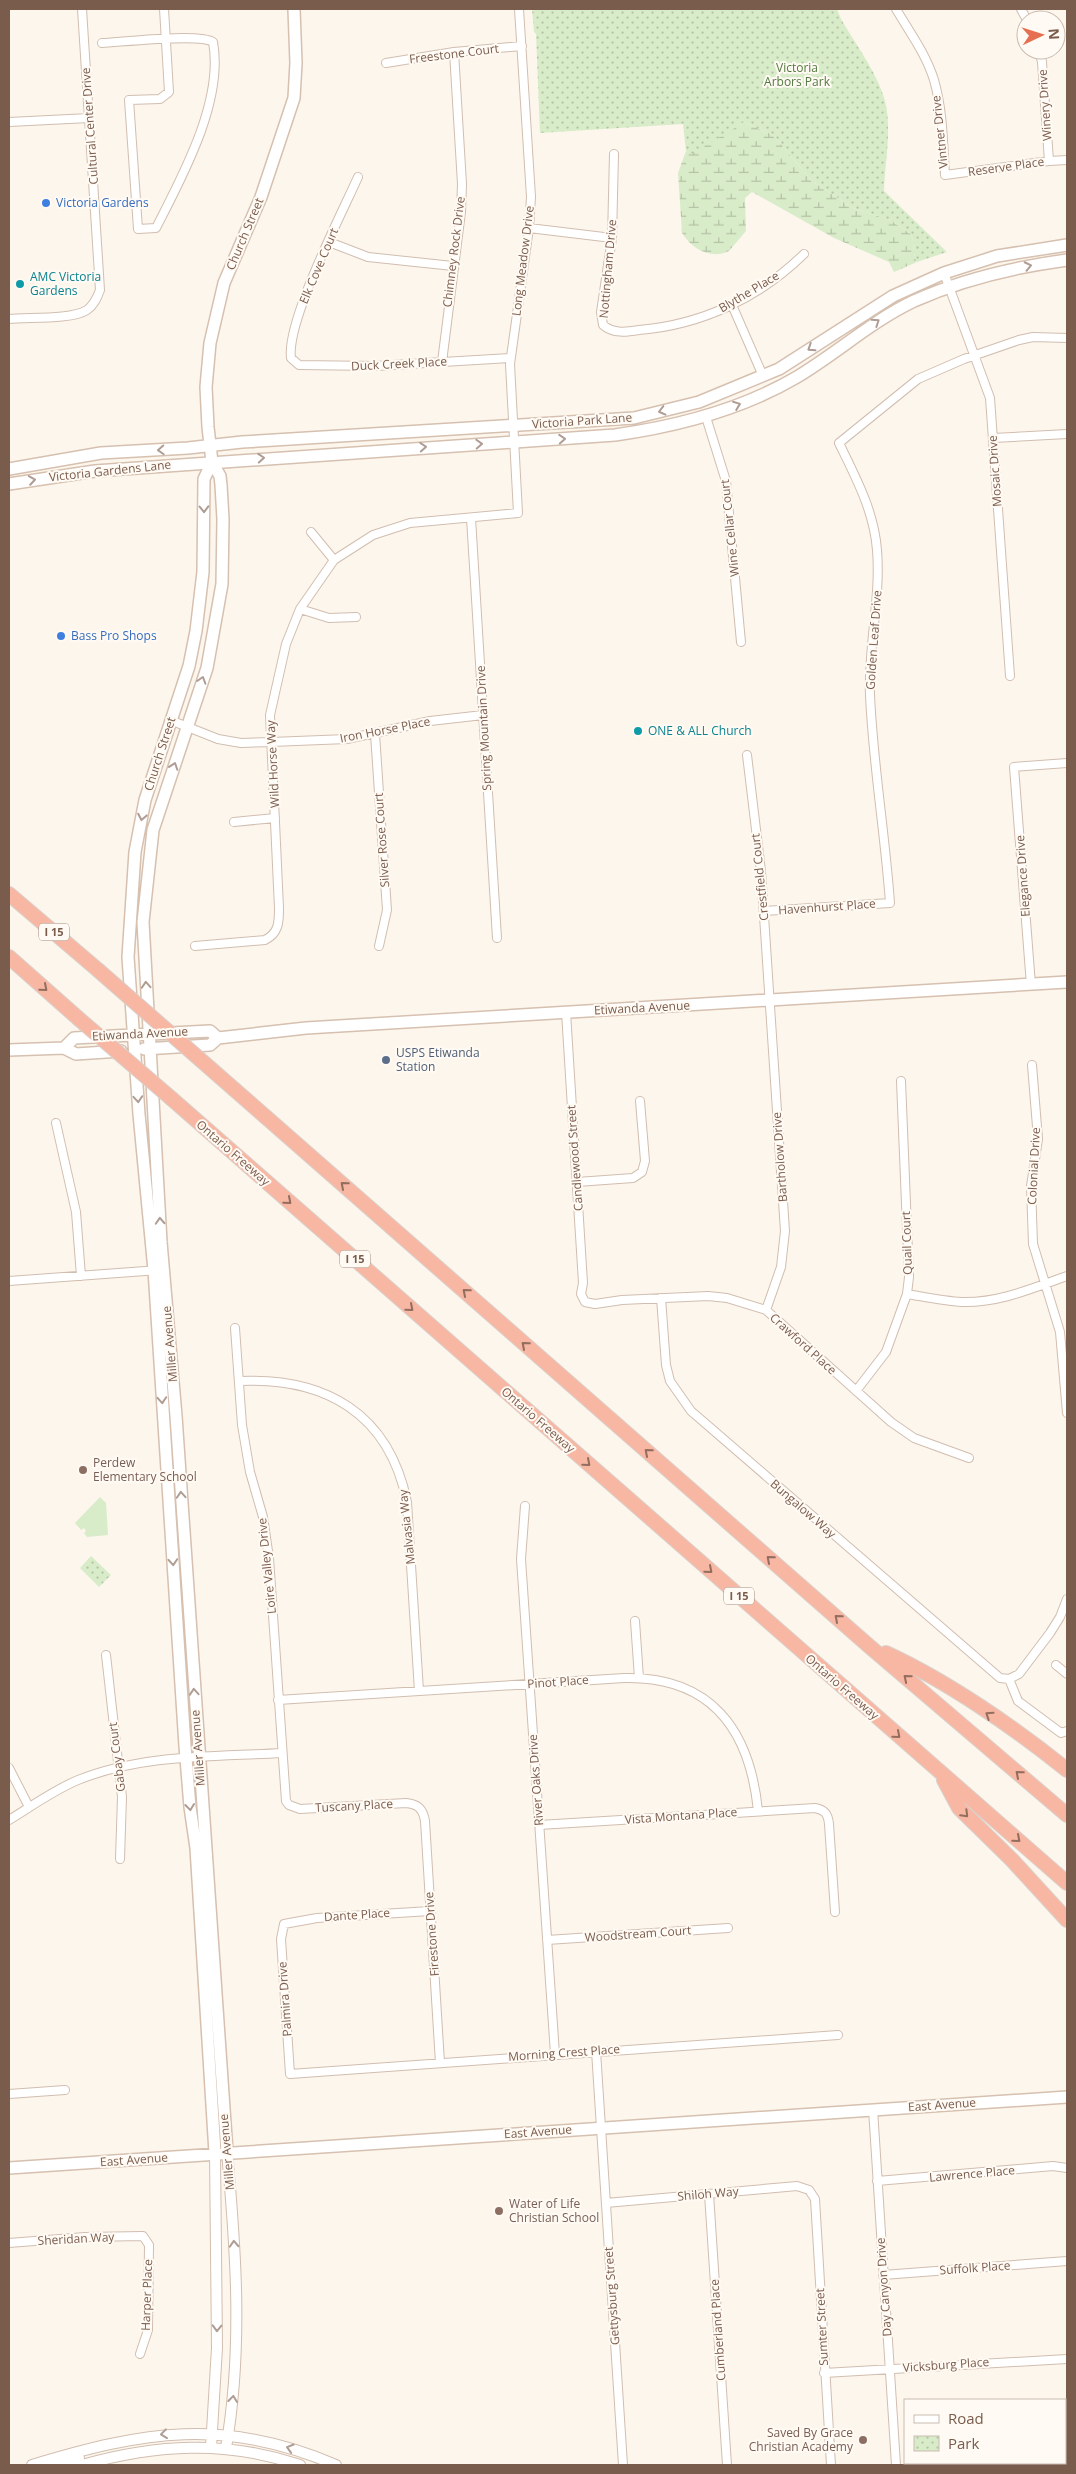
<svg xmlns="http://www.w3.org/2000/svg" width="1076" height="2474" font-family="'Open Sans',sans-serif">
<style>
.grass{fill:#d8ecc9}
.wetland{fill:url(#wetland-marsh)}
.park{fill:url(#park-dots)}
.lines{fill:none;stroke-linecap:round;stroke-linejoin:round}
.minor-casing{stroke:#d1beb0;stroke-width:10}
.tertiary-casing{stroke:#d1beb0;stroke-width:12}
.secondary-casing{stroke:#d6c0b0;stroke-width:14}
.motorway-casing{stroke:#dad1cd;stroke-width:16}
.minor{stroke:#fff;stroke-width:8}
.tertiary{stroke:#fff;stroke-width:10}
.secondary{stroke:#fff;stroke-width:11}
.motorway{stroke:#f7b7a3;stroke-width:14}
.motorway-bridge-casing{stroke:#dad1cd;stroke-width:16;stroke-linecap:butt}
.motorway-bridge{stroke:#f7b7a3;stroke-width:14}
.oneway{stroke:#af9d94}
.oneway2{stroke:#936e5e}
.shop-dot{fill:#3f7fe0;stroke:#fffaf3;stroke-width:2}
.culture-dot{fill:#0f9aa8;stroke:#fffaf3;stroke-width:2}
.service-dot{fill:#5c6f8a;stroke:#fffaf3;stroke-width:2}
.education-dot{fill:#8d6e63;stroke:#fffaf3;stroke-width:2}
.labels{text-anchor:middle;stroke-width:4;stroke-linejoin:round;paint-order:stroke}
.shield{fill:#fffaf3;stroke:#a28b7f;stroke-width:1}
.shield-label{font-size:11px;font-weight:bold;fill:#7a5c4d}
.street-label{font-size:12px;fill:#7a5c4d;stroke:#fffaf3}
.park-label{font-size:12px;fill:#537a41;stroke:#fffaf3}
.shop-label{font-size:12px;fill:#366cbe;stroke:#fffaf3;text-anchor:start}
.culture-label{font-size:12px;fill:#0d838f;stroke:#fffaf3;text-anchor:start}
.service-label{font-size:12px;fill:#4e5e75;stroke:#fffaf3;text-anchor:start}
.education-label{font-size:12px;fill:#785e54;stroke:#fffaf3;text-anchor:start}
</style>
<defs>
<pattern id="wetland-marsh" width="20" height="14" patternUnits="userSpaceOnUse" patternTransform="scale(1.25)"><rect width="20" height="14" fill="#d8ecc9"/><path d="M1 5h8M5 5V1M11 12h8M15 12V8" fill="none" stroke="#b4c2a5"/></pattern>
<pattern id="park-dots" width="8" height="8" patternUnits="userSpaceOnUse" patternTransform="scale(1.25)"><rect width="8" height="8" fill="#d8ecc9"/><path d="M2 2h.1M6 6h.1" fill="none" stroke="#b4c2a5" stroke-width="1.8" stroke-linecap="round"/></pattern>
</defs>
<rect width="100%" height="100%" fill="#fdf6ec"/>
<path class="grass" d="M 100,1497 L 106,1503 L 108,1535 L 87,1537 L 84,1533 L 86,1531 L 84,1528 L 81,1530 L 75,1523 Z"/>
<path class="wetland" d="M 744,122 L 773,135 L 812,181 L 853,208 L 890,220 L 911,234 L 914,243 L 913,251 L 917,262 L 894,272 L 889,262 L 834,238 L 752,192 L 745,198 L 746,231 L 729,251 C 711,260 692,249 682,233 L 678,173 L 686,151 L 692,153 Z"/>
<path class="park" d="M 532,9 L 837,9 L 841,19 C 856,45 877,72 885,101 C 892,129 885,162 884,191 L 947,252 L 917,262 L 913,251 L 914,243 L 911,234 L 890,220 L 853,208 L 812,181 L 773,135 L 744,122 L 692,154 L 686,151 L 683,124 L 540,133 L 536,34 L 534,32 Z
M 91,1556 L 111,1575 L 99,1587 L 80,1568 Z"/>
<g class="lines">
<g class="minor-casing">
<path id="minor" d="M 896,9 C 909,31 926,54 934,80 C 943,111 943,143 945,175 L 1049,161 L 1067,160
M 1021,9 L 1027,20
M 102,43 C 122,42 200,33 213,42 C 224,101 182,177 156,228 L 138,229 L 129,100 L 160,99 L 169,92 L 164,9
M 1039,50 L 1042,62 L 1049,161
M 386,63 L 454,52 L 522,46
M 9,122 L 89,118
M 614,154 L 612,238 L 601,312 L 603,325 C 613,334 627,332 639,330 C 701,325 759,298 804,254
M 358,177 C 341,215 286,322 291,358 L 299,365 L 376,366 L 510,358
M 529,228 L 612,238
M 329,242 L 368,257 L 453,266
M 944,273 L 990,398 L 1010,676
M 732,305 L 763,376
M 9,319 C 28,317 71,320 87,310 C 94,305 97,298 100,290 L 82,9
M 442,362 L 461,212 L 462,184 L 454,52
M 706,417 L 726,481 L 741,642
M 993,438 L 1067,434
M 471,518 L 497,938
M 311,532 L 334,560
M 300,609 L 329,618 L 356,617
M 170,720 L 218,739 L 241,743 L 271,742 L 347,739 L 430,721 L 483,715
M 375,734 L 387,910 L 379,946
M 747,755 L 761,871 L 785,1231 L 781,1267 L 766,1310
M 234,822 L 275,818
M 764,911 L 890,903 C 885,833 873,764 870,695 C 868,646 881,598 877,550 C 874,511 856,478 839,443 L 918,379 L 964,359 L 1019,340 L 1033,337 L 1067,338
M 195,946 L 265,940 C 279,933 279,922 279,908 L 270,715 L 286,644 L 300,609 L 334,560 L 373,535 L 410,523 L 518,513 L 510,364 L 529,228 L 531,197 L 519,9
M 1031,985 L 1014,767 L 1067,763
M 566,1012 L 583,1283 L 581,1294 L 585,1302 L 595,1304 L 622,1300 L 708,1296 L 727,1298 L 766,1310 L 891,1422 L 914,1438 L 969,1458
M 1032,1065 L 1038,1139 L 1031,1186 L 1033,1244 L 1060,1332 L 1067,1413
M 56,1123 L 76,1212 L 81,1276
M 577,1182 L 633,1178 L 642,1172 L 645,1161 L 640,1101
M 9,1281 L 159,1270
M 907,1294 C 925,1297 944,1301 962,1302 C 999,1303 1033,1288 1067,1276
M 661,1298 L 666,1365 L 670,1381 L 691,1411 L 1000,1678 L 1009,1679 L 1019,1674 L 1050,1633 L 1060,1617 L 1067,1599
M 235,1328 L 242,1425 L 250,1472 L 263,1517 L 269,1558 L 286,1801 L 289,1805 L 300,1809 L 406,1803 C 418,1804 423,1809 425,1821 L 440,2063
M 239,1381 C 325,1377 389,1413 407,1502 L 419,1691
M 856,1391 L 886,1352 L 907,1294 L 909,1277 L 901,1081
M 525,1506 L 521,1559 L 555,2054
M 635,1621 L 639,1678
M 106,1655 L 122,1797 L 120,1859
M 1056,1665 L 1067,1674
M 1009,1679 L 1018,1701 L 1061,1733 L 1067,1731
M 278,1700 L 624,1678 C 711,1676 750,1730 758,1811
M 9,1768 L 29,1807
M 9,1820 C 32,1806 54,1790 78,1780 C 142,1754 214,1757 282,1753
M 539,1825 L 815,1808 C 825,1810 828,1814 829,1824 L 835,1912
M 430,1911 L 317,1918 L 284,1924 L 281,1939 L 290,2074 L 838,2035
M 547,1940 L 728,1928
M 596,2051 L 623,2465
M 9,2094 L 65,2090
M 873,2109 L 896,2465
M 877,2181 L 1053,2166 L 1067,2168
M 709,2194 L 727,2465
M 606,2203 L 797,2186 L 809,2190 L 815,2199 L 831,2465
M 9,2243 L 85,2237 L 143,2236 L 149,2245 L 148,2330 L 140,2354
M 883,2275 L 1067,2261
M 824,2373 L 1067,2359
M 1065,2459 L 1067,2460
M 956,2463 L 956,2465"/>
</g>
<g class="tertiary-casing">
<path id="tertiary" d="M 211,2447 L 217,2348 L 215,2153
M 226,2448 C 243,2349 236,2251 227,2152
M 32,2465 C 144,2431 224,2417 336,2465
M 58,2465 L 79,2458
M 82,2465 C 157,2444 225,2440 300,2465"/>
</g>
<g class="secondary-casing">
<path id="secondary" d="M 212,462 L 204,479 L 203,572 L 196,631 L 189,666 L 145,800 L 135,852 L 128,957 L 139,1114 L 154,1270 L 185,1746 L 190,1807 L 196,1848 L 215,2153
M 9,469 L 101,453 L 188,448 L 242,442 L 634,418 L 699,402 L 779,369 L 893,296 L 944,273 L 997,256 L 1067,245
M 9,484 L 95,471 L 615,435 C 679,426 741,410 797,377 C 837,353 872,321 914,301 C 963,279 1015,267 1067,260
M 64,1048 L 74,1038 L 210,1031 L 218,1038
M 144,1049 L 210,1045 L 218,1038 L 306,1028 L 1067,982
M 9,1050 L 64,1048 L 76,1054 L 121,1051
M 227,2152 L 176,1416 L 161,1242 L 143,922 L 153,830 L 207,668 L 222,584 L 223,519 L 221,485 L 220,476 L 212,462 L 208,427 L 206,387 L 210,343 L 224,283 L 261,197 L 294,98 L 296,63 L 294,9
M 9,2168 L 1067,2097"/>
</g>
<g class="motorway-casing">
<path id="motorway" d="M 9,894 L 98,970
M 9,957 L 79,1019
M 235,1090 L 869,1646 L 1067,1815
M 172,1099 L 1067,1883
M 886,1653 C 947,1681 1015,1728 1067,1770
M 944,1780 L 959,1808 L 1012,1860 L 1067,1920"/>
</g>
<use href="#minor" class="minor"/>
<use href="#tertiary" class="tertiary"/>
<use href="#secondary" class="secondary"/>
<use href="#motorway" class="motorway"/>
<g class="motorway-bridge-casing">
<path id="motorway-bridge" d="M 98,970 L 235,1090
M 79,1019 L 172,1099"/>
</g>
<use href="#motorway-bridge" class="motorway-bridge"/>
</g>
<defs><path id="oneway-chevron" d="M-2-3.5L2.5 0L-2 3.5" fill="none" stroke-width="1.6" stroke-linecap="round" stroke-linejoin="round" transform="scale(1.25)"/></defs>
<g class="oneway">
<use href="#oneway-chevron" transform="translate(1028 266) rotate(-12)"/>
<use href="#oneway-chevron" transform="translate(876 322) rotate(-34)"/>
<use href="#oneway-chevron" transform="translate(811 348) rotate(147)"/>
<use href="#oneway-chevron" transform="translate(737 405) rotate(-21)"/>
<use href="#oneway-chevron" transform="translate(662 411) rotate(166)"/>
<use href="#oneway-chevron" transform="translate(562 439) rotate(-4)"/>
<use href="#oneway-chevron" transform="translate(479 444) rotate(-3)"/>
<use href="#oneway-chevron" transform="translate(423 447) rotate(-4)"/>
<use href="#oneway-chevron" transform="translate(161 450) rotate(177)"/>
<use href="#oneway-chevron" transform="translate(261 458) rotate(-4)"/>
<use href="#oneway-chevron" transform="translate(32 480) rotate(-9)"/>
<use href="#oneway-chevron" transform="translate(204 509) rotate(89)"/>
<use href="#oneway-chevron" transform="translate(202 680) rotate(-72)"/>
<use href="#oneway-chevron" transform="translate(174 766) rotate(-71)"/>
<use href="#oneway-chevron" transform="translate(142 817) rotate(101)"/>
<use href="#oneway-chevron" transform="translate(146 985) rotate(-94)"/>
<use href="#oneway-chevron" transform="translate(138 1099) rotate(86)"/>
<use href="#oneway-chevron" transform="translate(160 1221) rotate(-93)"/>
<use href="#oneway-chevron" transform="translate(162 1400) rotate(86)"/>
<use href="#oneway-chevron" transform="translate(181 1495) rotate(-94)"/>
<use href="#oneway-chevron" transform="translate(173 1562) rotate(86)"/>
<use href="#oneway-chevron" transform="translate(194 1692) rotate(-94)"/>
<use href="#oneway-chevron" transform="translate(190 1807) rotate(83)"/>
<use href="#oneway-chevron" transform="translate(234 2244) rotate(-93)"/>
<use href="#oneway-chevron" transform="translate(217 2328) rotate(91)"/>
<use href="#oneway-chevron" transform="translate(233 2399) rotate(-83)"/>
<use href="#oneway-chevron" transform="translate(164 2434) rotate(173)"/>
<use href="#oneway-chevron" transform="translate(290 2448) rotate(-163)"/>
</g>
<g class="oneway2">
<use href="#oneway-chevron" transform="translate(44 988) rotate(41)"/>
<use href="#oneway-chevron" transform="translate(344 1185) rotate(-139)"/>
<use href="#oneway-chevron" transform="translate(288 1201) rotate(41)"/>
<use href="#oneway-chevron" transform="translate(466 1292) rotate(-139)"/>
<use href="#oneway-chevron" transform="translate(410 1308) rotate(41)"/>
<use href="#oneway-chevron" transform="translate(525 1345) rotate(-139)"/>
<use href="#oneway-chevron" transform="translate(648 1452) rotate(-139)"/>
<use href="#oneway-chevron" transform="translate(587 1463) rotate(41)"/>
<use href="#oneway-chevron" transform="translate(770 1559) rotate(-139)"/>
<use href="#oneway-chevron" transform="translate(709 1570) rotate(41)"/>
<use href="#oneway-chevron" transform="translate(838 1618) rotate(-139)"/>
<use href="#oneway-chevron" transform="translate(907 1678) rotate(-140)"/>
<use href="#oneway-chevron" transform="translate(989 1715) rotate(-146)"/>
<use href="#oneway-chevron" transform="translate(897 1735) rotate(41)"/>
<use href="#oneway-chevron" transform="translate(1019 1774) rotate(-139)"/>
<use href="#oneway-chevron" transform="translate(965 1814) rotate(45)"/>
<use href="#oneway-chevron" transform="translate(1017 1839) rotate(41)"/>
</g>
<g class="shop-dot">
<circle cx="46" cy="203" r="5"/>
<circle cx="61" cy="636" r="5"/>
</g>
<g class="culture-dot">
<circle cx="20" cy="284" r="5"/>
<circle cx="638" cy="731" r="5"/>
</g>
<circle class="service-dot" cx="386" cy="1060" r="5"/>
<g class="education-dot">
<circle cx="83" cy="1470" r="5"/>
<circle cx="499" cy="2211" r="5"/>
<circle cx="863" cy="2440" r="5"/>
</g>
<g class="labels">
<g class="shield">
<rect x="39" y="923.5" width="30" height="17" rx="4"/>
<rect x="340" y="1250.5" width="30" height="17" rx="4"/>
<rect x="724" y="1587.5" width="30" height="17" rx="4"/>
</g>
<g class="shield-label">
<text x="54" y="936">I 15</text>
<text x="355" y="1263">I 15</text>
<text x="739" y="1600">I 15</text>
</g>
<g class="street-label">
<text transform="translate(454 54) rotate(-7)" y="4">Freestone Court</text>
<text transform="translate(1045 105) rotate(-94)" y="4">Winery Drive</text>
<text transform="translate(90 126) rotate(-94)" y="4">Cultural Center Drive</text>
<text transform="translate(940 132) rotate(-96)" y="4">Vintner Drive</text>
<text transform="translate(1006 167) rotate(-8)" y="4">Reserve Place</text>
<text transform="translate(245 234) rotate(-67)" y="4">Church Street</text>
<text transform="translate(454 252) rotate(-83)" y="4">Chimney Rock Drive</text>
<text transform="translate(523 261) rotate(-83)" y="4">Long Meadow Drive</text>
<text transform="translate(319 266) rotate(-67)" y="4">Elk Cove Court</text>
<text transform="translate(608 269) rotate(-85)" y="4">Nottingham Drive</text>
<text transform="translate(749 292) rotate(-31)" y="4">Blythe Place</text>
<text transform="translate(399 364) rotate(-3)" y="4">Duck Creek Place</text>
<text transform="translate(582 421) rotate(-4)" y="4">Victoria Park Lane</text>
<text transform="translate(110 471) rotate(-6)" y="4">Victoria Gardens Lane</text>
<text transform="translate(995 471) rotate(-94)" y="4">Mosaic Drive</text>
<text transform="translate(730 528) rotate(-96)" y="4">Wine Cellar Court</text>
<text transform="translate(874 640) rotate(-86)" y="4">Golden Leaf Drive</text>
<text transform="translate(484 728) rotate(-93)" y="4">Spring Mountain Drive</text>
<text transform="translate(385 730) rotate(-11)" y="4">Iron Horse Place</text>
<text transform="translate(160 754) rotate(-72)" y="4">Church Street</text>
<text transform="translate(273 764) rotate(-93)" y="4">Wild Horse Way</text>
<text transform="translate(382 840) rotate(-94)" y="4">Silver Rose Court</text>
<text transform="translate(1023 876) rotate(-94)" y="4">Elegance Drive</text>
<text transform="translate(760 877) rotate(-96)" y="4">Crestfield Court</text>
<text transform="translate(827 907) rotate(-4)" y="4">Havenhurst Place</text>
<text transform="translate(642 1008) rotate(-3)" y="4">Etiwanda Avenue</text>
<text transform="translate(140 1034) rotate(-3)" y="4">Etiwanda Avenue</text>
<text transform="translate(233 1153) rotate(41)" y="4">Ontario Freeway</text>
<text transform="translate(780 1157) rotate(-94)" y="4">Bartholow Drive</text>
<text transform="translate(575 1158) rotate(-94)" y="4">Candlewood Street</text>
<text transform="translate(1034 1166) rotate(-87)" y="4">Colonial Drive</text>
<text transform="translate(907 1243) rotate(-92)" y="4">Quail Court</text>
<text transform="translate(170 1344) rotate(-95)" y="4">Miller Avenue</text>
<text transform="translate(803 1344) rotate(42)" y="4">Crawford Place</text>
<text transform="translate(538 1420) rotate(41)" y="4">Ontario Freeway</text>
<text transform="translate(803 1509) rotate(41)" y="4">Bungalow Way</text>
<text transform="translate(407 1527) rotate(-96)" y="4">Malvasia Way</text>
<text transform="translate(267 1566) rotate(-96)" y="4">Loire Valley Drive</text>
<text transform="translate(558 1682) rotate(-4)" y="4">Pinot Place</text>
<text transform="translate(842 1687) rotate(41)" y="4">Ontario Freeway</text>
<text transform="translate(198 1748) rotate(-94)" y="4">Miller Avenue</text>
<text transform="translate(117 1757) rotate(-97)" y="4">Gabay Court</text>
<text transform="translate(536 1780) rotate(-94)" y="4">River Oaks Drive</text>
<text transform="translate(354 1806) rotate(-3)" y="4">Tuscany Place</text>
<text transform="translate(681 1816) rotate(-4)" y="4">Vista Montana Place</text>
<text transform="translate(357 1915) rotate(-4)" y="4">Dante Place</text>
<text transform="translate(432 1934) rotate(-94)" y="4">Firestone Drive</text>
<text transform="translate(638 1934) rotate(-4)" y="4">Woodstream Court</text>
<text transform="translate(285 1999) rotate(-94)" y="4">Palmira Drive</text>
<text transform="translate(564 2053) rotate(-4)" y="4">Morning Crest Place</text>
<text transform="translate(942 2105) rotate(-4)" y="4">East Avenue</text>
<text transform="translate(538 2132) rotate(-4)" y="4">East Avenue</text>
<text transform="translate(227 2152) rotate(-95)" y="4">Miller Avenue</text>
<text transform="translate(134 2160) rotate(-4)" y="4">East Avenue</text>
<text transform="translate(972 2174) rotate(-5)" y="4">Lawrence Place</text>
<text transform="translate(708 2194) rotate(-5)" y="4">Shiloh Way</text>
<text transform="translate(76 2239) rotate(-3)" y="4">Sheridan Way</text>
<text transform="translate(975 2268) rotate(-4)" y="4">Suffolk Place</text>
<text transform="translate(884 2287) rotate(-94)" y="4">Day Canyon Drive</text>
<text transform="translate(147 2295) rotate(-88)" y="4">Harper Place</text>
<text transform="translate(612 2296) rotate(-94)" y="4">Gettysburg Street</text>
<text transform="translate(822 2327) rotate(-93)" y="4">Sumter Street</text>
<text transform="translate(718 2330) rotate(-94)" y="4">Cumberland Place</text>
<text transform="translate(946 2365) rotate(-4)" y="4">Vicksburg Place</text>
</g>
<g class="park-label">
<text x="797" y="72">Victoria<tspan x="797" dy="14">Arbors Park</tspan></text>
</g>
<g class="shop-label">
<text x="56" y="207">Victoria Gardens</text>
<text x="71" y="640">Bass Pro Shops</text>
</g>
<g class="culture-label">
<text x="30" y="281">AMC Victoria<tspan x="30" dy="14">Gardens</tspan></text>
<text x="648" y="735">ONE &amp; ALL Church</text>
</g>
<g class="service-label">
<text x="396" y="1057">USPS Etiwanda<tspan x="396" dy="14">Station</tspan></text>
</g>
<g class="education-label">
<text x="93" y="1467">Perdew<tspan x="93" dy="14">Elementary School</tspan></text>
<text x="509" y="2208">Water of Life<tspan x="509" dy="14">Christian School</tspan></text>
<text x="853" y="2437" text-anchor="end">Saved By Grace<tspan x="853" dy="14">Christian Academy</tspan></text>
</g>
</g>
<rect width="1076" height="2474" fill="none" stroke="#7a5c4d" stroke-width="20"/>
<rect x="904" y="2399" width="162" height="65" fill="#fffaf3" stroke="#cabbb1"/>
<rect x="914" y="2415" width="25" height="8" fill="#ffffff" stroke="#cabbb1"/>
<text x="948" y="2424" font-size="15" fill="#7a5c4d">Road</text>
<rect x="914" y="2436" width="25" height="15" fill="url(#park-dots)" stroke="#cabbb1"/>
<text x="948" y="2449" font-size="15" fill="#7a5c4d">Park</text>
<g transform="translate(1041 35) rotate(86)"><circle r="24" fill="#fffaf3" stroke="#cabbb1"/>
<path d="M0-4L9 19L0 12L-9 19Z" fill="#e76f51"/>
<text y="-8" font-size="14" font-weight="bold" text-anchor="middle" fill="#7a5c4d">N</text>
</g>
</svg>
